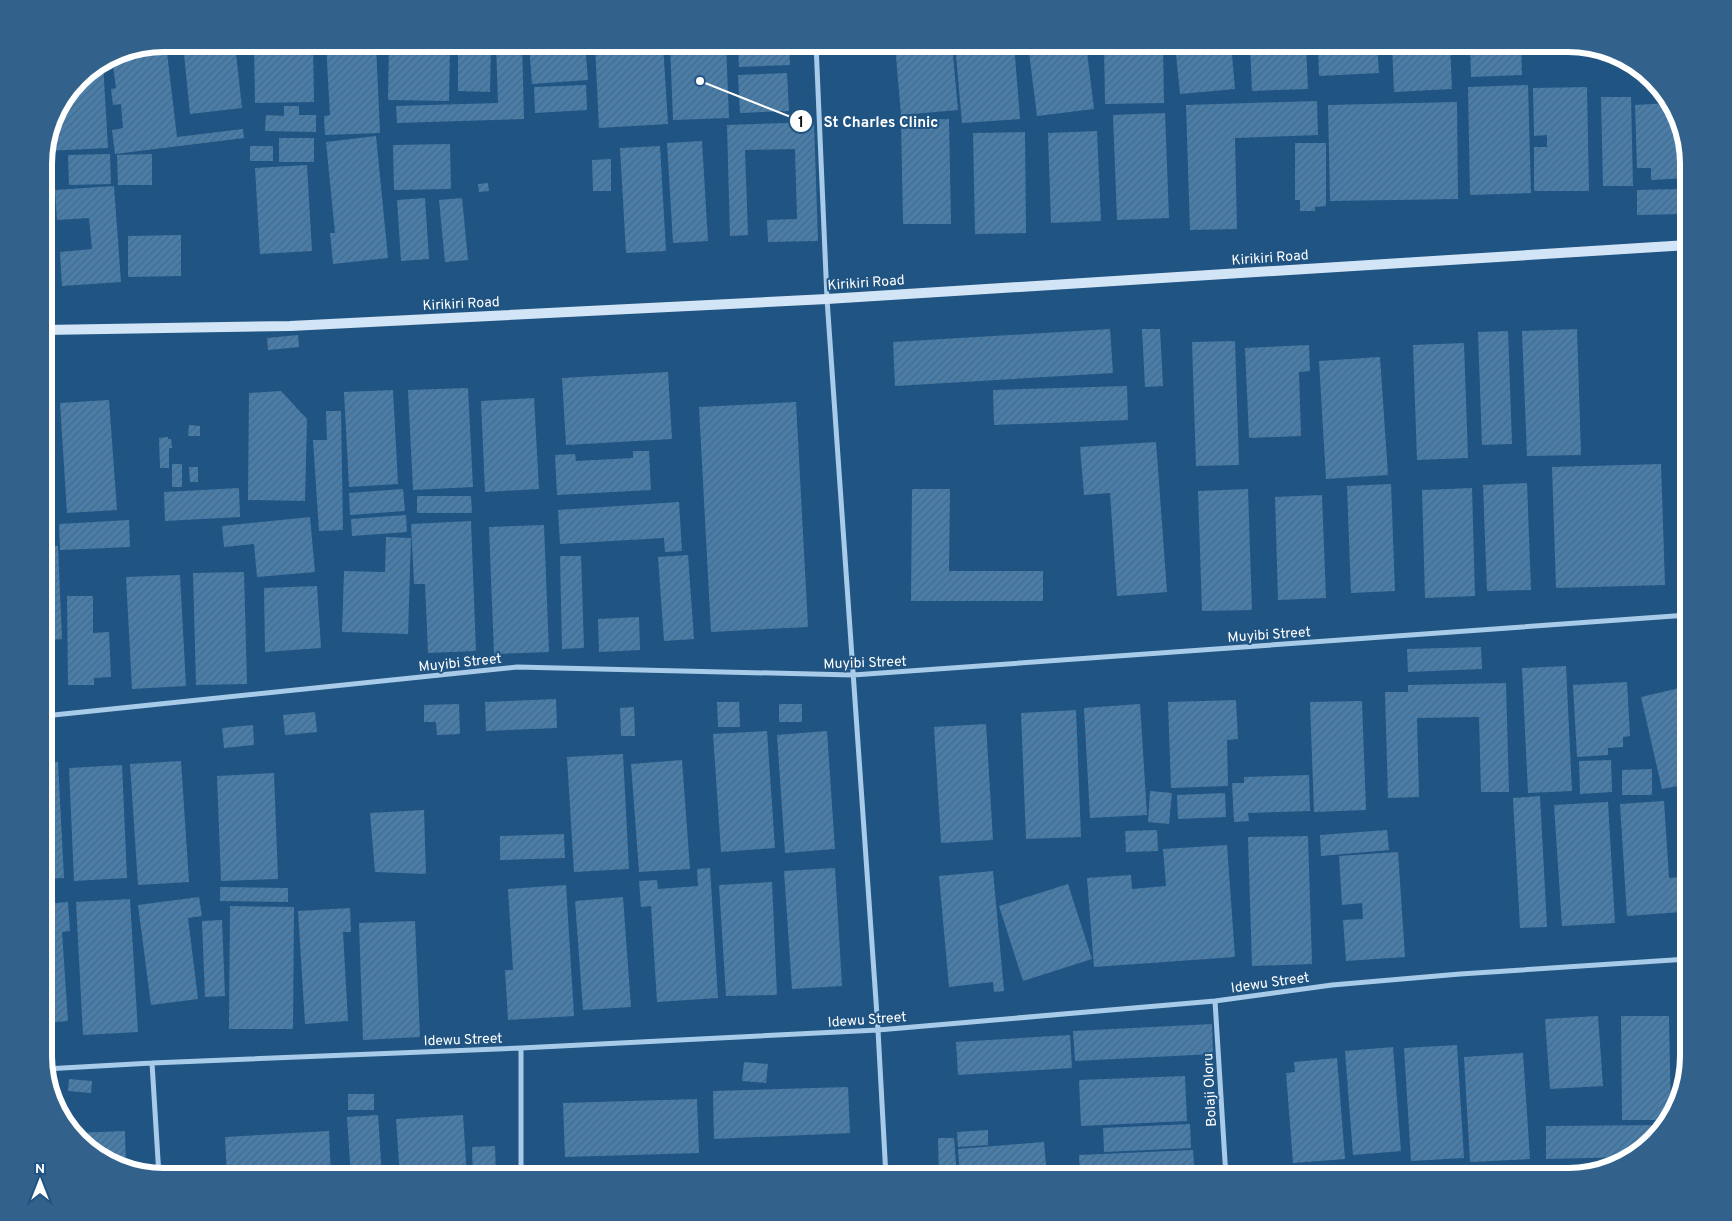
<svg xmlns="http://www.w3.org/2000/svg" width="1732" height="1221" font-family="Overpass,sans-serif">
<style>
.building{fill:url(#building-hatch)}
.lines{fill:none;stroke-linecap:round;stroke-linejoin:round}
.street{stroke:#a7cbe8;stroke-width:5}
.secondary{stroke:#d2e5f7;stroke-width:10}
.labels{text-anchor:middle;stroke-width:4;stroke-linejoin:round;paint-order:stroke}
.street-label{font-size:14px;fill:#fff;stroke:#205482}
.rim{fill:none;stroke:#fff;stroke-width:6}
.leader{fill:none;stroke:#fff;stroke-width:2}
.callout-dot{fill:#fff;stroke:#205482;stroke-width:2}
.mark-label{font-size:15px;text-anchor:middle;font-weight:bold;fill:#111}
.callout-label{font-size:15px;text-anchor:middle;font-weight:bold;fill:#fff;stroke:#205482;stroke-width:4;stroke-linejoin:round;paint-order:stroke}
</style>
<defs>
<pattern id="building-hatch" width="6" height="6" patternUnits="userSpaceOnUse" patternTransform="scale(1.25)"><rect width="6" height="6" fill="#497eab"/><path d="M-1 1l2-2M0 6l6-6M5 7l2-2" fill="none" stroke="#4a6880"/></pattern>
</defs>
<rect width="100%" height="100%" fill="#205482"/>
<path class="building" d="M 166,44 L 177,137 L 243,129 L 244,138 L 115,154 L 112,130 L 123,128 L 121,104 L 113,105 L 111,89 L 116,88 L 112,57 L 118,53 Z
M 183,44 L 235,44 L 242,108 L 190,114 Z
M 254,44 L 313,44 L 314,102 L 255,103 Z
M 326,44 L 376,44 L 380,133 L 325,135 L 324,116 L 330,115 Z
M 389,44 L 450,44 L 449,101 L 388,100 Z
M 458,44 L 491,44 L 490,92 L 458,91 Z
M 496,44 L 522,44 L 524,119 L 397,123 L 396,106 L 498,103 Z
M 529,44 L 585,44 L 588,80 L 532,84 Z
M 595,44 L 663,44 L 668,124 L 599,128 Z
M 670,44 L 726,44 L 729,118 L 673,120 Z
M 738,44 L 789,44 L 790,65 L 739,67 Z
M 895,44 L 952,44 L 958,110 L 901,115 Z
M 955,44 L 1014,44 L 1020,119 L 962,123 Z
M 1028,44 L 1086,44 L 1094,109 L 1037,116 Z
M 1104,44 L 1163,44 L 1164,103 L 1105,104 Z
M 1175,44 L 1231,44 L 1235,89 L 1180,94 Z
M 1250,44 L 1306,44 L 1308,89 L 1252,91 Z
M 1318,44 L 1377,44 L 1379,73 L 1319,76 Z
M 1392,44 L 1450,44 L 1452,89 L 1394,92 Z
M 1470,44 L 1521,44 L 1522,75 L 1471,77 Z
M 103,62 L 108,148 L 45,151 L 56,111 L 85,74 Z
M 787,73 L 789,111 L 740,113 L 738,75 Z
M 586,85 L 587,110 L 535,113 L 534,87 Z
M 1528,85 L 1531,193 L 1470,195 L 1468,87 Z
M 1587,87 L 1589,191 L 1534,191 L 1534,147 L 1547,147 L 1547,135 L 1534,136 L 1533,88 Z
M 1601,97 L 1631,97 L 1633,186 L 1603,186 Z
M 1317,101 L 1318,135 L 1235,138 L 1237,229 L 1190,230 L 1186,105 Z
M 1457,102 L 1458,199 L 1330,201 L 1328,105 Z
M 1670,103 L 1676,111 L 1688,161 L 1688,178 L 1651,180 L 1651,168 L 1637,168 L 1635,105 Z
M 284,106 L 299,106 L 299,115 L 316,115 L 316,132 L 265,131 L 266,115 L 284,116 Z
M 1165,113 L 1169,218 L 1117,220 L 1113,115 Z
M 949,119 L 951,224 L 903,224 L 901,120 Z
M 814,122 L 818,241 L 768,242 L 767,220 L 797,219 L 795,149 L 745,150 L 748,235 L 730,236 L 727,125 Z
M 1097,131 L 1101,221 L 1051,223 L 1048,133 Z
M 1025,132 L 1026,233 L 975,234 L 973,133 Z
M 376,136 L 388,258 L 333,264 L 330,233 L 335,233 L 326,142 Z
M 279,138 L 314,138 L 314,162 L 279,162 Z
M 702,141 L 708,241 L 673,243 L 667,143 Z
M 1295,143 L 1326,143 L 1326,206 L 1315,207 L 1315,211 L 1300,211 L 1300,200 L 1295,200 Z
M 450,144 L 451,189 L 394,190 L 393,145 Z
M 250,146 L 273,146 L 273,161 L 250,161 Z
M 660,146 L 666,251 L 626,253 L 620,148 Z
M 110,154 L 111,184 L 69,185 L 68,155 Z
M 152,154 L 152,185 L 118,185 L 117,155 Z
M 611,159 L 611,191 L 593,191 L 592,160 Z
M 307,165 L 312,251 L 260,254 L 255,168 Z
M 488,183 L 489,191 L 479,192 L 478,184 Z
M 114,186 L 121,282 L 62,286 L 60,252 L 92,249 L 89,218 L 57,220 L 55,190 Z
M 1681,189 L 1682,214 L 1637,215 L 1637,190 Z
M 425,198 L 429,259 L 401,261 L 397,200 Z
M 462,198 L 468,260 L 445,262 L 439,200 Z
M 44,220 L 47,220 L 50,280 L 44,280 Z
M 181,235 L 181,276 L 128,277 L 128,236 Z
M 1110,329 L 1113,373 L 895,386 L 893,342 Z
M 1142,329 L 1160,329 L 1163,386 L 1145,387 Z
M 1577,329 L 1581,455 L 1527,456 L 1522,331 Z
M 1508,331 L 1512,444 L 1482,445 L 1478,332 Z
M 298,335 L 299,347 L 268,350 L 267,338 Z
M 1235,341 L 1239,465 L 1196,466 L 1192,342 Z
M 1464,343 L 1468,458 L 1417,460 L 1413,345 Z
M 1309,345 L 1310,371 L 1299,372 L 1301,436 L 1249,438 L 1245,348 Z
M 1380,357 L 1388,475 L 1326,479 L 1319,361 Z
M 668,372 L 672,439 L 566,445 L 562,378 Z
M 1127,386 L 1128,420 L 994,425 L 993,390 Z
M 468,388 L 473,487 L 413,490 L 408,390 Z
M 393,390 L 398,484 L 349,487 L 344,392 Z
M 281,391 L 307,419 L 305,501 L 248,500 L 249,393 Z
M 534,398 L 539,489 L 485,492 L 481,401 Z
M 109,400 L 117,510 L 67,513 L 60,403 Z
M 796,402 L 808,627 L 711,632 L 699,407 Z
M 50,403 L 55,525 L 44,526 L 44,404 Z
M 326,411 L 341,411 L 343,530 L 319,531 L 313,440 L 327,440 Z
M 189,425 L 200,426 L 200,436 L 188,436 Z
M 168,437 L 168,439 L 171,439 L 172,448 L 169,448 L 169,468 L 160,468 L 159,438 Z
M 1156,442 L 1167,592 L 1117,596 L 1110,493 L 1084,495 L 1080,447 Z
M 633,451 L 649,451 L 651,490 L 557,495 L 555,455 L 575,454 L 576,461 L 633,458 Z
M 172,464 L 182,464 L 182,487 L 172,487 Z
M 1661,464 L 1665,585 L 1556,588 L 1552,467 Z
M 189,467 L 198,467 L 198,482 L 190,482 Z
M 1527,483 L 1531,590 L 1487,591 L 1483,485 Z
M 1391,484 L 1395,591 L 1351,593 L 1347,486 Z
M 239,488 L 240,517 L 165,521 L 164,492 Z
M 1472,488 L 1475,596 L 1425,598 L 1422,490 Z
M 403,489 L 405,511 L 350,515 L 349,493 Z
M 912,489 L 950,489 L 949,571 L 1043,571 L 1043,601 L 911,601 Z
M 1248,489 L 1252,610 L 1202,611 L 1198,491 Z
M 1322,495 L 1326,598 L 1278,600 L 1275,497 Z
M 417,496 L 471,496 L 472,513 L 417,513 Z
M 679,502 L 682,551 L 665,552 L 664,538 L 560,544 L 558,510 Z
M 406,515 L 407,532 L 352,536 L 351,519 Z
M 310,517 L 315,572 L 257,577 L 254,544 L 224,547 L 222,526 Z
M 129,520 L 130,547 L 60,550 L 59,524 Z
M 471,521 L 476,651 L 428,653 L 425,584 L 414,584 L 411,524 Z
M 544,525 L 549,652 L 494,654 L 489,527 Z
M 386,537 L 411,538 L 408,634 L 342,632 L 344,571 L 385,572 Z
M 44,538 L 46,538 L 47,546 L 58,546 L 62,639 L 52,640 L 55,690 L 44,691 Z
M 688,555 L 694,639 L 664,641 L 658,557 Z
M 560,556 L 581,556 L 584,648 L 562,649 Z
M 244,572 L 247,684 L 196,685 L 193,573 Z
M 180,575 L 186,686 L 132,689 L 126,577 Z
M 317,586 L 321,648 L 265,652 L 264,588 Z
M 67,596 L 93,596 L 93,633 L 109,632 L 111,677 L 94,678 L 94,685 L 68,685 Z
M 639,617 L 640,650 L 599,652 L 598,619 Z
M 1481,647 L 1482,669 L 1408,672 L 1407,649 Z
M 1566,666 L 1572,791 L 1528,793 L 1522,668 Z
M 1627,682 L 1630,736 L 1623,737 L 1623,747 L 1608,748 L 1608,755 L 1577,757 L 1573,685 Z
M 1506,683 L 1509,792 L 1481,792 L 1479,717 L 1417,718 L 1419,797 L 1388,798 L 1385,692 L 1408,692 L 1408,685 Z
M 1688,686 L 1688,784 L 1662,789 L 1641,697 Z
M 556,699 L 557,728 L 486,731 L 485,702 Z
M 1236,700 L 1238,739 L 1227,740 L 1228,786 L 1171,788 L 1168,702 Z
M 1362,701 L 1366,810 L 1314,812 L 1310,702 Z
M 717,702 L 739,702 L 740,727 L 718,727 Z
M 459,704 L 460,734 L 437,735 L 436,722 L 424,722 L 424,705 Z
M 779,704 L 802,704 L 802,722 L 779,722 Z
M 1140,704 L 1147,815 L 1090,818 L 1084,708 Z
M 634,707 L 635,736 L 621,736 L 620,708 Z
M 1076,710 L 1081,837 L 1026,839 L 1021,713 Z
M 315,712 L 317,732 L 285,735 L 283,715 Z
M 986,724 L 993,840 L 941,843 L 934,727 Z
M 253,725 L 254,745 L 224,748 L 222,728 Z
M 767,731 L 775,848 L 721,852 L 713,734 Z
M 827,731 L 835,849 L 785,853 L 777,735 Z
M 623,754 L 629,869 L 574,872 L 567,757 Z
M 682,760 L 690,869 L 639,872 L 631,764 Z
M 1611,760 L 1612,792 L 1580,794 L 1579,761 Z
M 181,761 L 189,882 L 138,885 L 130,764 Z
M 44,762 L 58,762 L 64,878 L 44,879 Z
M 122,765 L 127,878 L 74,881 L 69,768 Z
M 1652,769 L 1652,795 L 1622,795 L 1622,770 Z
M 274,773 L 278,879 L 221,881 L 217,776 Z
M 1309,775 L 1310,811 L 1248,813 L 1249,821 L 1234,822 L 1232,783 L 1244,783 L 1244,777 Z
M 1150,791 L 1172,793 L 1169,824 L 1148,822 Z
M 1225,793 L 1226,817 L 1178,819 L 1177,795 Z
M 1540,796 L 1547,927 L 1520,928 L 1513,798 Z
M 1686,798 L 1688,798 L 1688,823 L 1686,823 Z
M 1664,801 L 1669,878 L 1680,877 L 1682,912 L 1627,916 L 1620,804 Z
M 1608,802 L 1615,923 L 1562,926 L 1554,805 Z
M 424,810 L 426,874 L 375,872 L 370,813 Z
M 1157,830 L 1158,851 L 1126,852 L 1125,831 Z
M 1387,830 L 1389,850 L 1321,856 L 1320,835 Z
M 564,834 L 565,858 L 500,860 L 500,836 Z
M 1308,836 L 1312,964 L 1252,966 L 1248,837 Z
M 1227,845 L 1235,957 L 1094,967 L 1087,878 L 1131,875 L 1132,889 L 1166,886 L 1163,849 Z
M 1398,852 L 1405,957 L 1346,961 L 1343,920 L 1363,919 L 1362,903 L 1342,905 L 1339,856 Z
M 710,868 L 718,998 L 657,1002 L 651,906 L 641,907 L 639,881 L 657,880 L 658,889 L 698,886 L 697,869 Z
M 835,868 L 842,986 L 792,989 L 784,871 Z
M 993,871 L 1004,991 L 994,992 L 993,982 L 949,987 L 939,876 Z
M 772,882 L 777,995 L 726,996 L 719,885 Z
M 1068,884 L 1092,959 L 1023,981 L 999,906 Z
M 566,885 L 574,1016 L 508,1020 L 505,970 L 513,970 L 508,889 Z
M 220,887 L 288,888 L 288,902 L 220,901 Z
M 199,897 L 202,916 L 188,918 L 198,999 L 151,1005 L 138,905 Z
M 623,897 L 631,1007 L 583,1010 L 575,901 Z
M 130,899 L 138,1032 L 83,1035 L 76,902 Z
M 68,902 L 70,931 L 62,932 L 68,1021 L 44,1023 L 44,904 Z
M 230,906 L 294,907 L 293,1029 L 229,1029 Z
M 350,908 L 351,932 L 343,932 L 348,1021 L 305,1024 L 298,911 Z
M 222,920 L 225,996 L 205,997 L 202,921 Z
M 415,921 L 420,1037 L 363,1040 L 359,923 Z
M 1598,1016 L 1603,1086 L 1550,1089 L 1545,1019 Z
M 1621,1016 L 1669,1016 L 1671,1116 L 1669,1120 L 1622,1120 Z
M 1212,1024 L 1213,1054 L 1075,1061 L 1073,1031 Z
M 1070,1035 L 1072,1068 L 958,1075 L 956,1042 Z
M 1457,1045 L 1464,1158 L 1411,1161 L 1404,1048 Z
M 1393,1047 L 1401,1151 L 1353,1155 L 1345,1051 Z
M 1523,1053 L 1530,1159 L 1470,1162 L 1464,1057 Z
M 1337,1058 L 1345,1159 L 1293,1163 L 1286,1073 L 1295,1072 L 1294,1062 Z
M 744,1062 L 768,1064 L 766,1083 L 742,1081 Z
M 1185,1076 L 1187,1121 L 1081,1126 L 1079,1080 Z
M 69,1079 L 92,1081 L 91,1093 L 68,1091 Z
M 848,1087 L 850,1133 L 714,1139 L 713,1091 Z
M 348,1094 L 374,1094 L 374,1110 L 348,1110 Z
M 697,1099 L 699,1153 L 565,1157 L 563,1103 Z
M 378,1115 L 382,1177 L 351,1177 L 347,1117 Z
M 463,1115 L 467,1177 L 400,1177 L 396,1119 Z
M 1190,1124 L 1191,1148 L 1104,1152 L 1103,1128 Z
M 1666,1125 L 1664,1130 L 1630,1157 L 1546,1159 L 1546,1126 Z
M 988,1130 L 988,1145 L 958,1147 L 957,1132 Z
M 125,1131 L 126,1171 L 91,1153 L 74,1133 Z
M 329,1131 L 331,1177 L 227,1177 L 225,1137 Z
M 938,1138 L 954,1138 L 957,1177 L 939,1177 Z
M 1044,1142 L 1047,1177 L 960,1177 L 958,1149 Z
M 495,1146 L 496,1177 L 473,1177 L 472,1147 Z
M 1193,1150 L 1195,1177 L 1080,1177 L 1079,1155 Z
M 698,1165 L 699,1177 L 571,1177 L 571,1171 Z
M 556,1166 L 557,1177 L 539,1177 L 538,1167 Z"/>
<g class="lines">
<path class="street" d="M 816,44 L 827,299 L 878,1030 L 886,1177
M 44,716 L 517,667 L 853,675 L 1688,615
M 1215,1001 L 1226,1177
M 521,1048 L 521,1177
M 152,1063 L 159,1176
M 45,1069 L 152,1063 L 521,1048 L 878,1030 L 1215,1001 L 1332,985 L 1460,974 L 1688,959"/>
<path class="secondary" d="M 44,330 L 290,326 L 827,299 L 1688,245"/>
</g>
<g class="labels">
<g class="street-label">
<text transform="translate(1270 257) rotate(-4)" y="5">Kirikiri Road</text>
<text transform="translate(866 282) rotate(-4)" y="5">Kirikiri Road</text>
<text transform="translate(461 303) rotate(-3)" y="5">Kirikiri Road</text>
<text transform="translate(1269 634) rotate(-4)" y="5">Muyibi Street</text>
<text transform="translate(460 662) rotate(-6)" y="5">Muyibi Street</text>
<text transform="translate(865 662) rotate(-2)" y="5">Muyibi Street</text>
<text transform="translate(1270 982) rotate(-8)" y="5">Idewu Street</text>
<text transform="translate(867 1019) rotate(-4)" y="5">Idewu Street</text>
<text transform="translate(463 1039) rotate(-2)" y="5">Idewu Street</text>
<text transform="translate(1209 1090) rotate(-93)" y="5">Bolaji Oloru</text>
</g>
</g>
<path d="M0 0H1732V1221H0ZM164 52H1568A112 112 0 0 1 1680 164V1056A112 112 0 0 1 1568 1168H164A112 112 0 0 1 52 1056V164A112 112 0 0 1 164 52Z" fill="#32628c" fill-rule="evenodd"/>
<path class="rim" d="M164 52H1568A112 112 0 0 1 1680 164V1056A112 112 0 0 1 1568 1168H164A112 112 0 0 1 52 1056V164A112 112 0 0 1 164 52Z"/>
<path class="leader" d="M700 81L801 121"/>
<g class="callout-dot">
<circle cx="700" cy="81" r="5"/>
<circle cx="801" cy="121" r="12"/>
</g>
<g class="mark-label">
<text x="801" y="127">1</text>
</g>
<g class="callout-label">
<text x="881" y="127">St Charles Clinic</text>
</g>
<g transform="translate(40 1181)" stroke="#205482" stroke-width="4" paint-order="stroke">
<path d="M0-4L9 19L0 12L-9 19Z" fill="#ffffff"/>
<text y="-8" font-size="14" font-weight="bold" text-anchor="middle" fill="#ffffff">N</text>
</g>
</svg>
